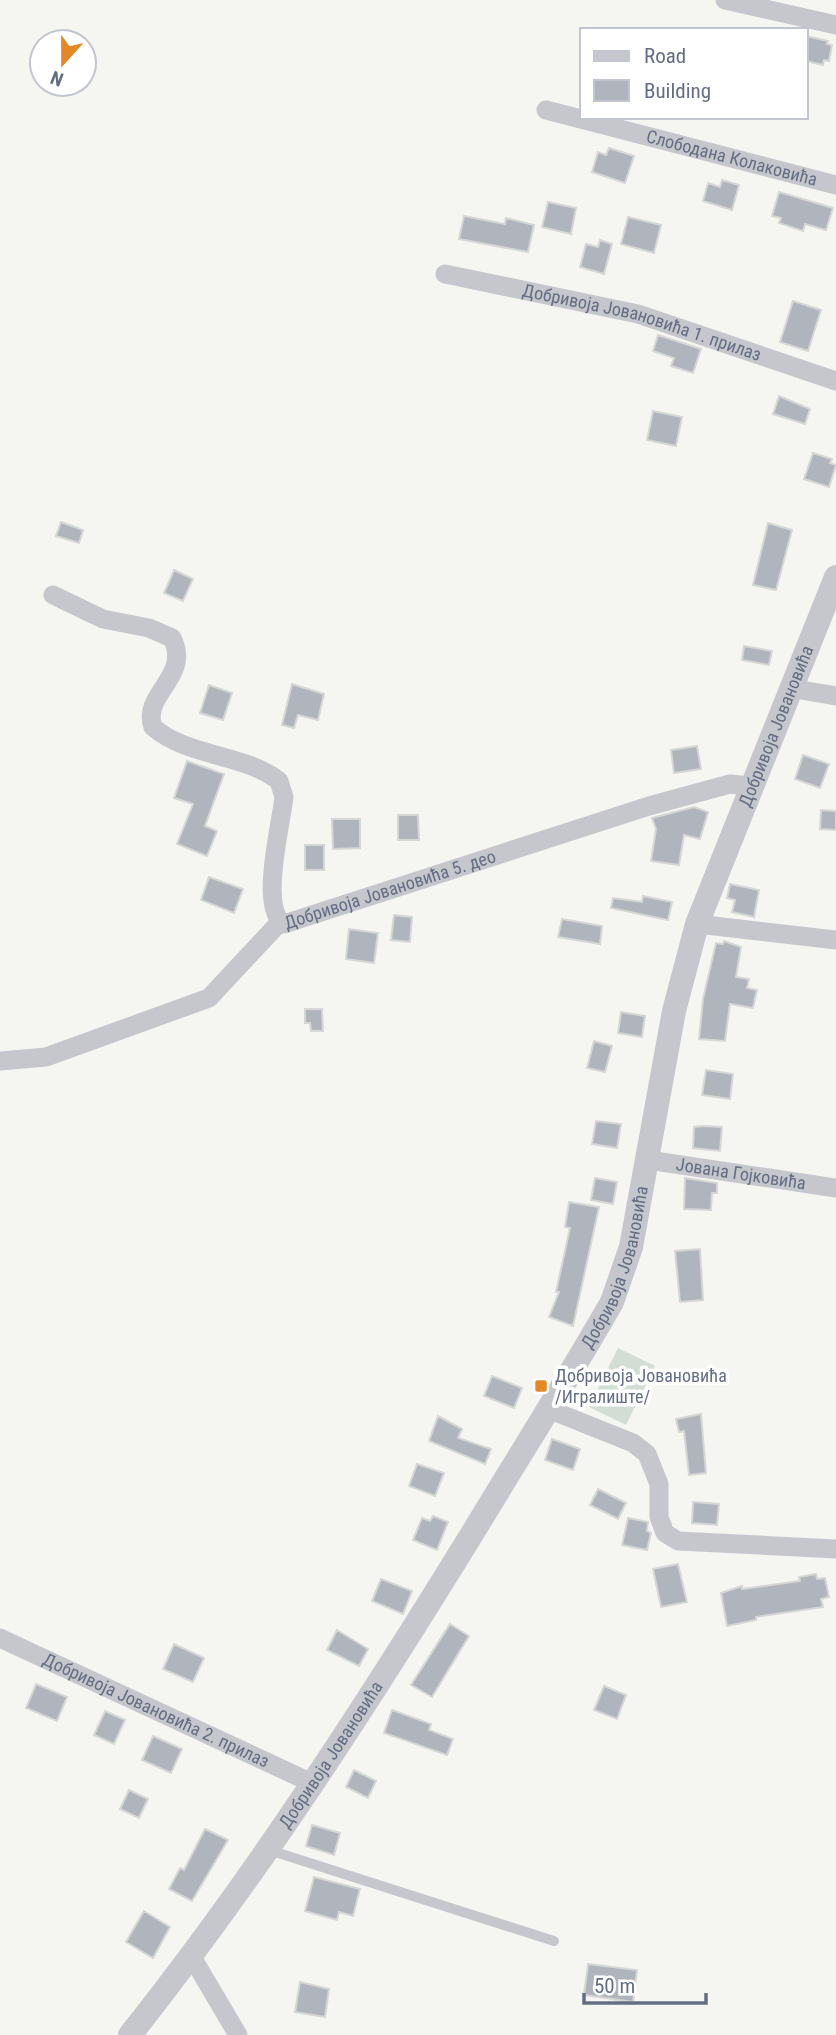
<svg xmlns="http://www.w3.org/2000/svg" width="836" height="2035" font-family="'Roboto Condensed',sans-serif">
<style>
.green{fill:#d4ddd3}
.building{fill:#b0b4bc;stroke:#d6d7d5;stroke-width:2}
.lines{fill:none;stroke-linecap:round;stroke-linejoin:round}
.service{stroke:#c6c7cc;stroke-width:10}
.minor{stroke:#c6c7cc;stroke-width:19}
.tertiary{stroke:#c6c7cc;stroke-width:24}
.poi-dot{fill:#e48824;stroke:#fff;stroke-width:2.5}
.labels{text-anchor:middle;stroke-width:7;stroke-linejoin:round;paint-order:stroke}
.street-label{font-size:18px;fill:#646d84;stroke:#fff}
.poi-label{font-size:18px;fill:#646d84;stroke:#fff;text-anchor:start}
</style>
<rect width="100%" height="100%" fill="#f5f6f2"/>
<path class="green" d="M 618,1348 L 655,1366 L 626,1425 L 589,1407 Z"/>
<path class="building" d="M 806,36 L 828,41 L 827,44 L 832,45 L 829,61 L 824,60 L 823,65 L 806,61 Z
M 609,148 L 634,156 L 625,183 L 592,172 L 598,152 L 606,155 Z
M 722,180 L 739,185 L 732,210 L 703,201 L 708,183 L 720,187 Z
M 779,192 L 833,208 L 826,230 L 805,224 L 803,231 L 779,223 L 781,218 L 772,216 Z
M 548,202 L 576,208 L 571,234 L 542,227 Z
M 464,216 L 505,224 L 506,218 L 534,225 L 528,252 L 459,239 Z
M 628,217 L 661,225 L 654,253 L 621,244 Z
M 600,240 L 612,244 L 604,274 L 580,267 L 586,244 L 598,247 Z
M 793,301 L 821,310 L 808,351 L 780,342 Z
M 658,335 L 701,349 L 693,373 L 671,366 L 674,358 L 653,351 Z
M 779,396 L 810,409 L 805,424 L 773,414 Z
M 653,411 L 682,417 L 676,446 L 647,440 Z
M 813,453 L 832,459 L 830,463 L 836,465 L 829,487 L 804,479 Z
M 61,522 L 83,530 L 79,543 L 56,536 Z
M 768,523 L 792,530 L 776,590 L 753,585 Z
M 174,570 L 193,579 L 183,601 L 164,593 Z
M 744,646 L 772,651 L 769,665 L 742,660 Z
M 292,684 L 324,694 L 318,720 L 298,715 L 294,728 L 282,725 Z
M 209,685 L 232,693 L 223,720 L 200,713 Z
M 697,746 L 701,769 L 674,773 L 671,750 Z
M 803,755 L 829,764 L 820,788 L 795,779 Z
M 187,761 L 224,774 L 205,826 L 217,831 L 207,856 L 177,844 L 193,804 L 174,798 Z
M 694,807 L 708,812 L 700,839 L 684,835 L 679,865 L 651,861 L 656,829 L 652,818 Z
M 821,810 L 836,811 L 836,830 L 820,829 Z
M 398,815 L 418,815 L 419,840 L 398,840 Z
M 332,819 L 360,819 L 360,848 L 333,849 Z
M 305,845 L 324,845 L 324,870 L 305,870 Z
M 209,877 L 243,889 L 234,913 L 201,900 Z
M 730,884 L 759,890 L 754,917 L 732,912 L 735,900 L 727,898 Z
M 643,896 L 672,902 L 668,920 L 611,908 L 613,898 L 642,902 Z
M 394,915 L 412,917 L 410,942 L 391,940 Z
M 562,919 L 602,926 L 600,944 L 558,937 Z
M 349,929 L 378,933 L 374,963 L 346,959 Z
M 724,941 L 741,947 L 736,977 L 749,979 L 747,988 L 757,990 L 753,1008 L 730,1004 L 725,1041 L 699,1039 L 703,999 L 716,943 L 723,944 Z
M 305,1009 L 322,1009 L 323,1031 L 311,1031 L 310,1023 L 305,1023 Z
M 621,1012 L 645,1016 L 642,1037 L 618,1033 Z
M 594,1041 L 612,1046 L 605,1072 L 587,1068 Z
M 706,1070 L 733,1074 L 730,1099 L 702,1095 Z
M 596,1121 L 621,1124 L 617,1148 L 592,1144 Z
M 704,1126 L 722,1127 L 720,1151 L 693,1148 L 694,1127 Z
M 595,1178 L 617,1182 L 613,1204 L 591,1200 Z
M 685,1178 L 717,1183 L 717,1193 L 712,1193 L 711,1210 L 684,1209 Z
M 569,1202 L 599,1207 L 573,1326 L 549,1317 L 559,1292 L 556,1292 L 570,1228 L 565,1227 Z
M 700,1249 L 703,1300 L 680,1302 L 675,1251 Z
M 492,1376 L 522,1388 L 514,1408 L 484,1396 Z
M 701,1414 L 706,1473 L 689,1475 L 684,1431 L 679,1432 L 676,1419 Z
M 438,1416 L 462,1429 L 458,1438 L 491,1449 L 485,1464 L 429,1441 Z
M 552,1439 L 580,1449 L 573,1470 L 545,1460 Z
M 417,1464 L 444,1473 L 435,1496 L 409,1486 Z
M 598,1489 L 626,1503 L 618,1519 L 590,1505 Z
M 693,1502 L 719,1504 L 717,1525 L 692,1523 Z
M 433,1516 L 448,1522 L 437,1550 L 413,1540 L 422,1518 L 430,1521 Z
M 628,1518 L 648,1522 L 647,1531 L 651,1533 L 647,1550 L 622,1545 Z
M 678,1564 L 687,1602 L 661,1607 L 653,1569 Z
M 816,1574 L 817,1579 L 825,1578 L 829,1597 L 821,1599 L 823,1607 L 756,1617 L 756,1620 L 727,1626 L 721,1593 L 742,1586 L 742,1589 L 800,1581 L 799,1577 Z
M 381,1579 L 412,1591 L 403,1614 L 372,1601 Z
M 450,1624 L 469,1636 L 432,1697 L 411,1685 Z
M 337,1630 L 368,1649 L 359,1666 L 327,1650 Z
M 174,1644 L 204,1658 L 193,1682 L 163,1669 Z
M 36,1684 L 67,1697 L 57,1721 L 26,1708 Z
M 604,1686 L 626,1695 L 617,1719 L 594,1710 Z
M 392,1710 L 431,1724 L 429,1730 L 453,1739 L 447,1755 L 384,1733 Z
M 105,1711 L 125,1720 L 114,1744 L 94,1735 Z
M 153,1736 L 182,1749 L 171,1773 L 142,1760 Z
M 354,1770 L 376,1781 L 368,1798 L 346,1787 Z
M 129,1790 L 148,1799 L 139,1818 L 120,1809 Z
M 312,1825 L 340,1833 L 334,1855 L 306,1846 Z
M 205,1829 L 228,1840 L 192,1901 L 169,1889 L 180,1868 L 184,1870 Z
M 314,1877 L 360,1889 L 353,1916 L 339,1912 L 337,1920 L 305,1911 Z
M 144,1911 L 170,1927 L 153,1958 L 126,1942 Z
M 588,1964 L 637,1970 L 633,2002 L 584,1995 Z
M 300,1982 L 329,1989 L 325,2017 L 295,2012 Z"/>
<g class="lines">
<path class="service" d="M 269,1850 L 554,1941"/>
<g class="minor">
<path d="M 725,0 L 836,25"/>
<path id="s1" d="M 546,110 L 836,185"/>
<path id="s2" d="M 445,274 L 638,314 L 836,381"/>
<path id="s3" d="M 53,595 L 103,619 L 149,628 L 172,638 C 192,677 141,694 153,727 C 187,757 246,754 279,781 L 284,797 C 281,825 259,909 284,924 L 649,806 L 730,784 L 750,786"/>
<path d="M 789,688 L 836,696"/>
<path d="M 697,924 L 836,940"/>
<path d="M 0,1061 L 46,1057 L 209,998 L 280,922"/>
<path id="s4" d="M 648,1160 L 836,1188"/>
<path d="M 548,1409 L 633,1443 L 647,1454 L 659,1484 L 659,1517 L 665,1533 L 678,1541 L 836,1549"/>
<path id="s5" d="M 0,1638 L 312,1783"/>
<path d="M 192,1957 L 238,2035"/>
</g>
<path class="tertiary" id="s6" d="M 130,2035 C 257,1875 368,1703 475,1529 C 521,1453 568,1379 612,1302 L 631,1247 L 674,1011 L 697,924 L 836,577"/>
</g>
<rect class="poi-dot" x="534" y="1379" width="14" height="14" rx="3.5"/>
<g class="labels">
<g class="street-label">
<text dy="6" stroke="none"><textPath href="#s1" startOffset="192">Слободана Колаковића</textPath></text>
<text dy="6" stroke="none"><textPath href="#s2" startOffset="203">Добривоја Јовановића 1. прилаз</textPath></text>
<text dy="6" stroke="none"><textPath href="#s6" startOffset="1479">Добривоја Јовановића</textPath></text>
<text dy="6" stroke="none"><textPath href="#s3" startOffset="621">Добривоја Јовановића 5. део</textPath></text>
<text dy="6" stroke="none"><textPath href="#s4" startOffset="94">Јована Гојковића</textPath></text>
<text dy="6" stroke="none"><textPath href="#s6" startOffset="912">Добривоја Јовановића</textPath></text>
<text dy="6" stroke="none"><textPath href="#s5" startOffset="172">Добривоја Јовановића 2. прилаз</textPath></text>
<text dy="6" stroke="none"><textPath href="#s6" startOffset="345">Добривоја Јовановића</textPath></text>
</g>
<g class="poi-label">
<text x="555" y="1382">Добривоја Јовановића<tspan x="555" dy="21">/Игралиште/</tspan></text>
</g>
</g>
<rect x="580" y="28" width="228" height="91" fill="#ffffff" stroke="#c1c5ce" stroke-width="2"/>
<rect x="594" y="51" width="35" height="10" fill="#c6c7cc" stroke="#c1c5ce" stroke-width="2"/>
<text x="644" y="63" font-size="21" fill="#646d84">Road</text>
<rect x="594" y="80" width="35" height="21" fill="#b0b4bc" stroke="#c1c5ce" stroke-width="2"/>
<text x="644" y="98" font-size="21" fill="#646d84">Building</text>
<g transform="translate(63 63) rotate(201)"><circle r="33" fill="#ffffff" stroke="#c1c5ce" stroke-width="2"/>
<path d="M0-5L12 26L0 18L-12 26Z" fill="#e48824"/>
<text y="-10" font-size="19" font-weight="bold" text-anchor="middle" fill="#646d84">N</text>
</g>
<path d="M584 1993v10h122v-10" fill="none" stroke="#646d84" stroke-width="3.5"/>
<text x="594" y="1993" font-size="21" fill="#646d84" stroke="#ffffff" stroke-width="5" paint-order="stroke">50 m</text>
</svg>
